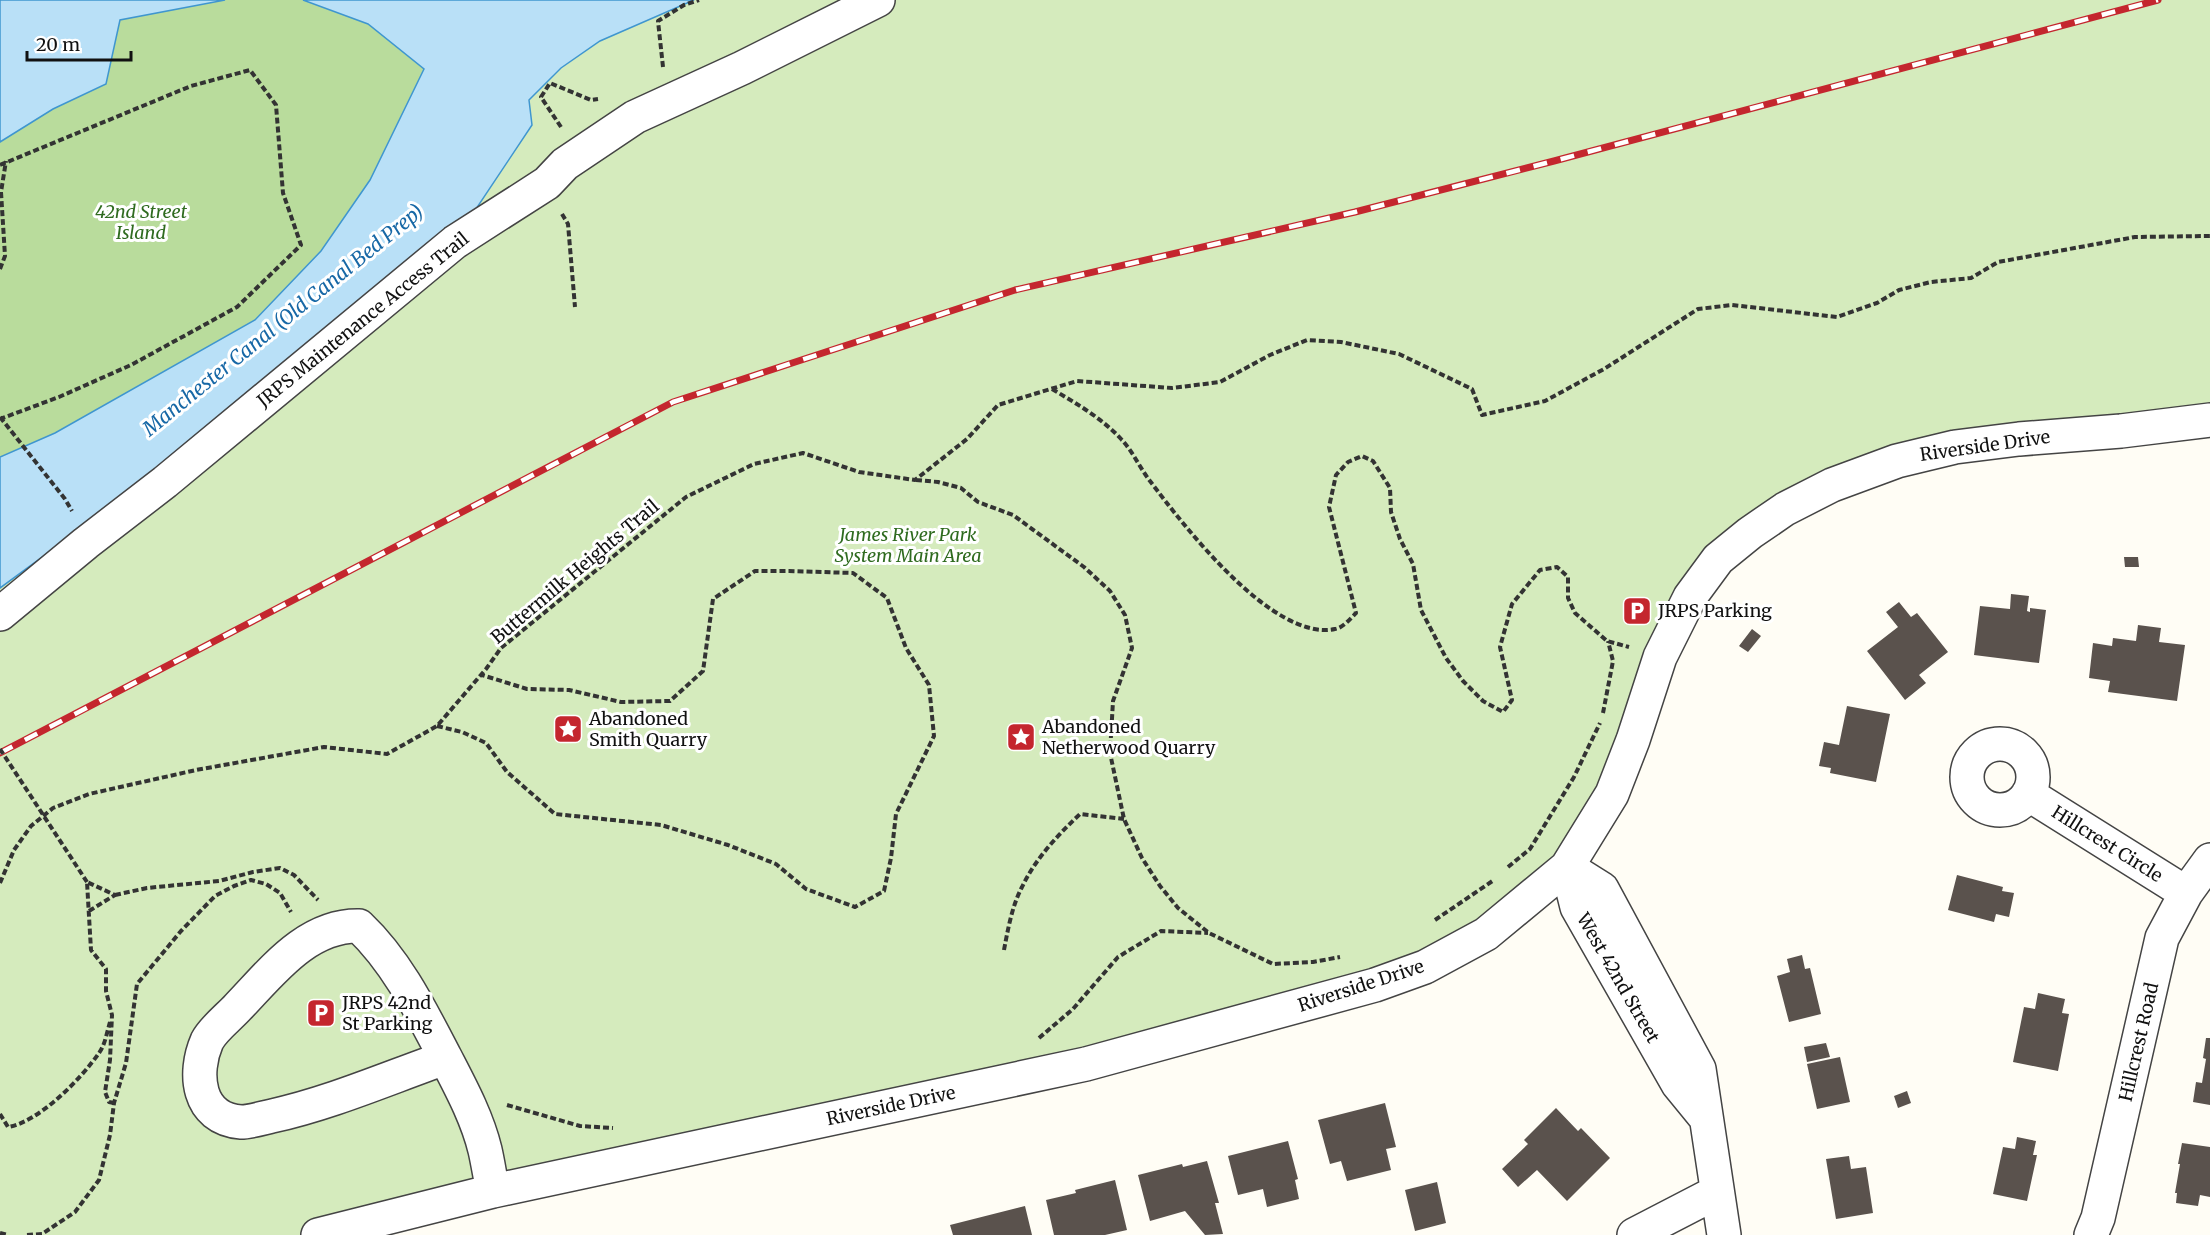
<svg xmlns="http://www.w3.org/2000/svg" width="2210" height="1235" font-family="Merriweather,serif">
<style>
.green{fill:#d5ebbd}
.forest{fill:#b9dc9c}
.water{fill:#b9e0f7;stroke:#3f96cf;stroke-width:1.5}
.building{fill:#5a524d}
.lines{fill:none;stroke-linecap:round;stroke-linejoin:round}
.minor-casing{stroke:#444;stroke-width:36}
.path{stroke:#333;stroke-width:4;stroke-dasharray:6 3;stroke-linecap:butt}
.minor{stroke:#fff;stroke-width:33}
.rail-casing{stroke:#c4262e;stroke-width:7}
.rail{stroke:#fff;stroke-width:4.5;stroke-dasharray:14;stroke-linecap:butt}
.path-bridge{stroke:#333;stroke-width:4;stroke-dasharray:6 3;stroke-linecap:butt}
.labels{text-anchor:middle;stroke-width:6;stroke-linejoin:round;paint-order:stroke}
.park-label{font-size:18px;font-style:italic;fill:#2f6b1f;stroke:#fff}
.street-label{font-size:18px;fill:#111;stroke:#fff}
.poi-label{font-size:18px;fill:#111;stroke:#fff;text-anchor:start}
.water-label{font-size:20px;font-style:italic;fill:#1768a6;stroke:#fff}
</style>
<rect width="100%" height="100%" fill="#fffdf5"/>
<path class="green" d="M 694,0 L 2210,0 L 2210,420 L 1897,461 L 1718,559 L 1567,867 L 1425,967 L 318,1235 L 0,1235 L 0,588 L 172,462 L 561,68 L 600,41 Z"/>
<path class="forest" d="M 225,0 L 303,0 L 368,24 L 424,69 L 370,180 L 321,251 L 255,320 L 55,433 L 0,457 L 0,142 L 53,109 L 106,84 L 120,20 Z"/>
<path class="water" d="M 0,0 L 225,0 L 120,20 L 106,84 L 53,109 L 0,142 Z
M 303,0 L 694,0 L 600,41 L 561,68 L 529,100 L 532,125 L 470,218 L 172,462 L 0,588 L 0,457 L 55,433 L 255,320 L 321,251 L 370,180 L 424,69 L 368,24 Z"/>
<path class="building" d="M 2124,557 L 2138,557 L 2139,567 L 2125,567 Z
M 2011,594 L 2029,596 L 2027,611 L 2030,612 L 2030,608 L 2046,610 L 2039,663 L 1974,655 L 1980,606 L 2010,609 Z
M 1899,602 L 1911,617 L 1917,613 L 1948,652 L 1919,675 L 1926,683 L 1905,700 L 1867,651 L 1898,627 L 1886,612 Z
M 2138,625 L 2161,628 L 2159,642 L 2185,645 L 2177,701 L 2108,692 L 2110,681 L 2089,678 L 2093,643 L 2112,646 L 2113,638 L 2136,641 Z
M 1752,629 L 1761,636 L 1748,652 L 1739,646 Z
M 1847,706 L 1890,714 L 1876,782 L 1830,773 L 1831,768 L 1819,766 L 1824,742 L 1839,745 Z
M 1957,875 L 2003,887 L 2002,891 L 2014,893 L 2009,917 L 1996,914 L 1994,922 L 1948,910 Z
M 1802,955 L 1805,969 L 1810,968 L 1821,1014 L 1789,1022 L 1777,976 L 1790,972 L 1787,959 Z
M 2038,993 L 2065,999 L 2062,1013 L 2069,1014 L 2058,1071 L 2013,1062 L 2024,1007 L 2035,1009 Z
M 2206,1038 L 2210,1038 L 2210,1105 L 2193,1102 L 2196,1082 L 2202,1083 L 2206,1059 L 2203,1058 Z
M 1826,1043 L 1830,1057 L 1807,1062 L 1804,1047 Z
M 1840,1057 L 1850,1102 L 1817,1109 L 1807,1064 Z
M 1907,1091 L 1911,1103 L 1898,1108 L 1894,1096 Z
M 1385,1103 L 1396,1147 L 1386,1149 L 1391,1170 L 1347,1181 L 1341,1161 L 1330,1164 L 1318,1120 Z
M 1556,1108 L 1578,1131 L 1581,1128 L 1610,1158 L 1567,1201 L 1537,1170 L 1518,1187 L 1502,1169 L 1528,1144 L 1524,1140 Z
M 2017,1137 L 2036,1141 L 2033,1155 L 2037,1155 L 2027,1201 L 1993,1194 L 2003,1147 L 2015,1149 Z
M 1288,1141 L 1298,1179 L 1295,1180 L 1299,1199 L 1267,1207 L 1263,1189 L 1238,1195 L 1228,1156 Z
M 2182,1143 L 2210,1147 L 2210,1197 L 2200,1195 L 2198,1206 L 2176,1203 L 2177,1193 L 2175,1193 L 2180,1164 L 2178,1164 Z
M 1849,1156 L 1851,1169 L 1866,1167 L 1873,1213 L 1836,1219 L 1826,1159 Z
M 1207,1161 L 1219,1203 L 1215,1203 L 1223,1234 L 1205,1235 L 1185,1211 L 1150,1221 L 1138,1175 L 1182,1164 L 1183,1167 Z
M 1115,1180 L 1127,1230 L 1105,1235 L 1054,1235 L 1046,1200 L 1076,1193 L 1075,1190 Z
M 1437,1182 L 1446,1223 L 1415,1231 L 1405,1190 Z
M 1025,1206 L 1032,1235 L 953,1235 L 950,1225 Z"/>
<g class="lines">
<g class="minor-casing">
<path id="minor" d="M 0,614 L 86,543 L 165,482 L 455,242 L 547,183 L 565,164 L 635,117 L 742,68 L 878,0
M1967 777a33 33 0 1 1 66 0a33 33 0 1 1-66 0Z
M 2028,794 L 2186,893
M 1567,867 L 1602,889 L 1699,1069 L 1724,1235
M 1567,867 L 1577,907 L 1678,1084 L 1705,1117
M 445,1058 C 388,1078 331,1103 272,1116 C 263,1118 250,1122 241,1122 C 197,1119 193,1073 207,1041 C 213,1029 229,1017 238,1007 C 271,973 306,925 359,926 C 397,962 421,1011 445,1057 C 460,1086 477,1117 485,1150 C 488,1163 490,1177 493,1191
M 318,1235 L 493,1191 L 1086,1064 L 1375,985 L 1425,967 L 1486,934 L 1567,867 L 1612,794 L 1633,740 L 1660,657 L 1690,597 L 1718,559 L 1750,533 L 1785,509 L 1832,485 L 1897,461 L 1955,447 L 2019,439 L 2121,431 L 2210,420
M 1634,1235 L 1717,1192
M 2091,1235 L 2098,1218 L 2162,938 L 2186,893 L 2210,860"/>
</g>
<path class="path" d="M 663,67 L 658,21 L 684,5 L 699,0
M 561,127 L 541,97 L 550,83 L 591,100 L 598,99
M 0,165 L 191,86 L 250,70 L 276,105 L 283,193 L 301,245 L 237,307 L 131,365 L 59,397 L 0,419
M 562,214 L 568,224 L 575,307
M 0,269 L 5,256 L 1,192 L 6,161
M 1052,389 C 1077,404 1102,418 1122,440 C 1133,452 1140,468 1150,481 C 1184,526 1273,642 1335,629 C 1343,628 1351,618 1356,613 L 1329,507 L 1336,475 L 1348,462 L 1362,456 L 1373,461 L 1390,488 L 1391,512 L 1400,539 L 1413,564 L 1421,610 L 1446,658 L 1463,681 L 1483,701 L 1503,712 L 1512,700 L 1500,647 L 1512,604 L 1540,570 L 1557,567 L 1568,577 L 1568,598 L 1575,613 L 1607,641 L 1629,647
M 0,417 L 65,499 L 72,511
M 916,480 L 938,482 L 961,488 L 978,502 L 1013,515 L 1084,567 L 1110,591 L 1125,615 L 1132,648 L 1113,701 L 1110,753 L 1124,819 L 1142,858 L 1160,886 L 1178,908 L 1209,933 L 1273,964 L 1313,962 L 1340,957
M 1603,713 L 1613,661 L 1608,641
M 437,726 L 462,732 L 486,743 L 507,772 L 555,814 L 661,825 L 728,845 L 776,864 L 806,889 L 855,907 L 884,891 L 891,858 L 896,814 L 934,736 L 929,685 L 906,648 L 887,598 L 853,573 L 789,571 L 755,571 L 713,599 L 703,671 L 670,701 L 621,702 L 569,690 L 527,689 L 482,675
M 1508,867 L 1530,849 L 1574,777 L 1600,723
M 0,883 L 14,850 L 31,826 L 53,808 L 89,794 L 196,770 L 324,747 L 387,754 L 437,726 L 486,669 L 501,648 L 686,497 L 754,464 L 803,453 L 859,472 L 915,480 L 967,439 L 998,405 L 1077,381 L 1172,388 L 1220,382 L 1270,355 L 1307,340 L 1341,342 L 1399,354 L 1472,389 L 1482,415 L 1545,401 L 1604,369 L 1698,309 L 1732,305 L 1837,317 L 1877,303 L 1899,290 L 1931,282 L 1971,278 L 1998,262 L 2135,237 L 2210,236
M 115,895 L 147,888 L 219,881 L 253,872 L 280,868 L 294,875 L 318,900
M 89,911 L 115,895 L 87,882 L 91,950 L 106,969 L 106,991 L 112,1015 L 110,1060 L 105,1092 L 109,1102 L 114,1103
M 1435,920 L 1494,880
M 1004,950 C 1008,929 1012,906 1022,887 C 1036,858 1057,836 1080,814 L 1124,819
M 1039,1038 L 1073,1009 L 1118,957 L 1161,931 L 1208,933
M 507,1105 L 580,1126 L 613,1128
M 0,1114 L 8,1127 C 39,1122 81,1079 99,1053 C 105,1045 107,1032 110,1022
M 0,1233 L 8,1235
M 27,1235 L 42,1234 L 75,1212 L 99,1180 L 110,1135 L 114,1103 L 126,1063 L 137,984 L 181,931 L 215,896 L 234,886 L 251,880 L 266,884 L 280,893 L 291,912"/>
<use href="#minor" class="minor"/>
<g class="rail-casing">
<path id="rail" d="M 0,753 L 673,402 L 1015,290 L 1355,212 L 1554,161 L 2158,0"/>
</g>
<use href="#rail" class="rail"/>
<path class="path-bridge" d="M 0,749 L 87,882"/>
</g>
<defs>
<g id="parking-square" transform="scale(1.5)"><rect x="-9" y="-9" width="18" height="18" rx="4" fill="#c4262e" stroke="#fff"/><path d="M-3.5-5.5H1a3.5 3.5 0 0 1 0 7H-1V5.5H-3.5ZM-1-3.4V-.6H.8a1.4 1.4 0 0 0 0-2.8Z" fill="#fff"/></g>
<g id="sight-square" transform="scale(1.5)"><rect x="-9" y="-9" width="18" height="18" rx="4" fill="#c4262e" stroke="#fff"/><path d="M0-6L1.8-2.2L6-1.7L2.9 1.2L3.7 5.4L0 3.3L-3.7 5.4L-2.9 1.2L-6-1.7L-1.8-2.2Z" fill="#fff"/></g>
</defs>
<g fill-rule="evenodd">
<use href="#parking-square" x="1637" y="611"/>
<use href="#sight-square" x="568" y="729"/>
<use href="#sight-square" x="1021" y="737"/>
<use href="#parking-square" x="321" y="1013"/>
</g>
<g class="labels">
<g class="park-label">
<text x="141" y="218">42nd Street<tspan x="141" dy="21">Island</tspan></text>
<text x="908" y="541">James River Park<tspan x="908" dy="21">System Main Area</tspan></text>
</g>
<g class="street-label">
<text transform="translate(363 320) rotate(-39)" y="6">JRPS Maintenance Access Trail</text>
<text transform="translate(1985 446) rotate(-8)" y="6">Riverside Drive</text>
<text transform="translate(575 572) rotate(-40)" y="6">Buttermilk Heights Trail</text>
<text transform="translate(2107 844) rotate(32)" y="6">Hillcrest Circle</text>
<text transform="translate(1618 978) rotate(60)" y="6">West 42nd Street</text>
<text transform="translate(1361 986) rotate(-18)" y="6">Riverside Drive</text>
<text transform="translate(2139 1042) rotate(-77)" y="6">Hillcrest Road</text>
<text transform="translate(891 1106) rotate(-12)" y="6">Riverside Drive</text>
</g>
<g class="poi-label">
<text x="1658" y="617">JRPS Parking</text>
<text x="589" y="725">Abandoned<tspan x="589" dy="21">Smith Quarry</tspan></text>
<text x="1042" y="733">Abandoned<tspan x="1042" dy="21">Netherwood Quarry</tspan></text>
<text x="342" y="1009">JRPS 42nd<tspan x="342" dy="21">St Parking</tspan></text>
</g>
<g class="water-label">
<text transform="translate(283 320) rotate(-39)" y="7">Manchester Canal (Old Canal Bed Prep)</text>
</g>
</g>
<path d="M27 51v9h104v-9" fill="none" stroke="#111111" stroke-width="3"/>
<text x="36" y="51" font-size="18" fill="#111111" stroke="#ffffff" stroke-width="4.5" paint-order="stroke">20 m</text>
</svg>
